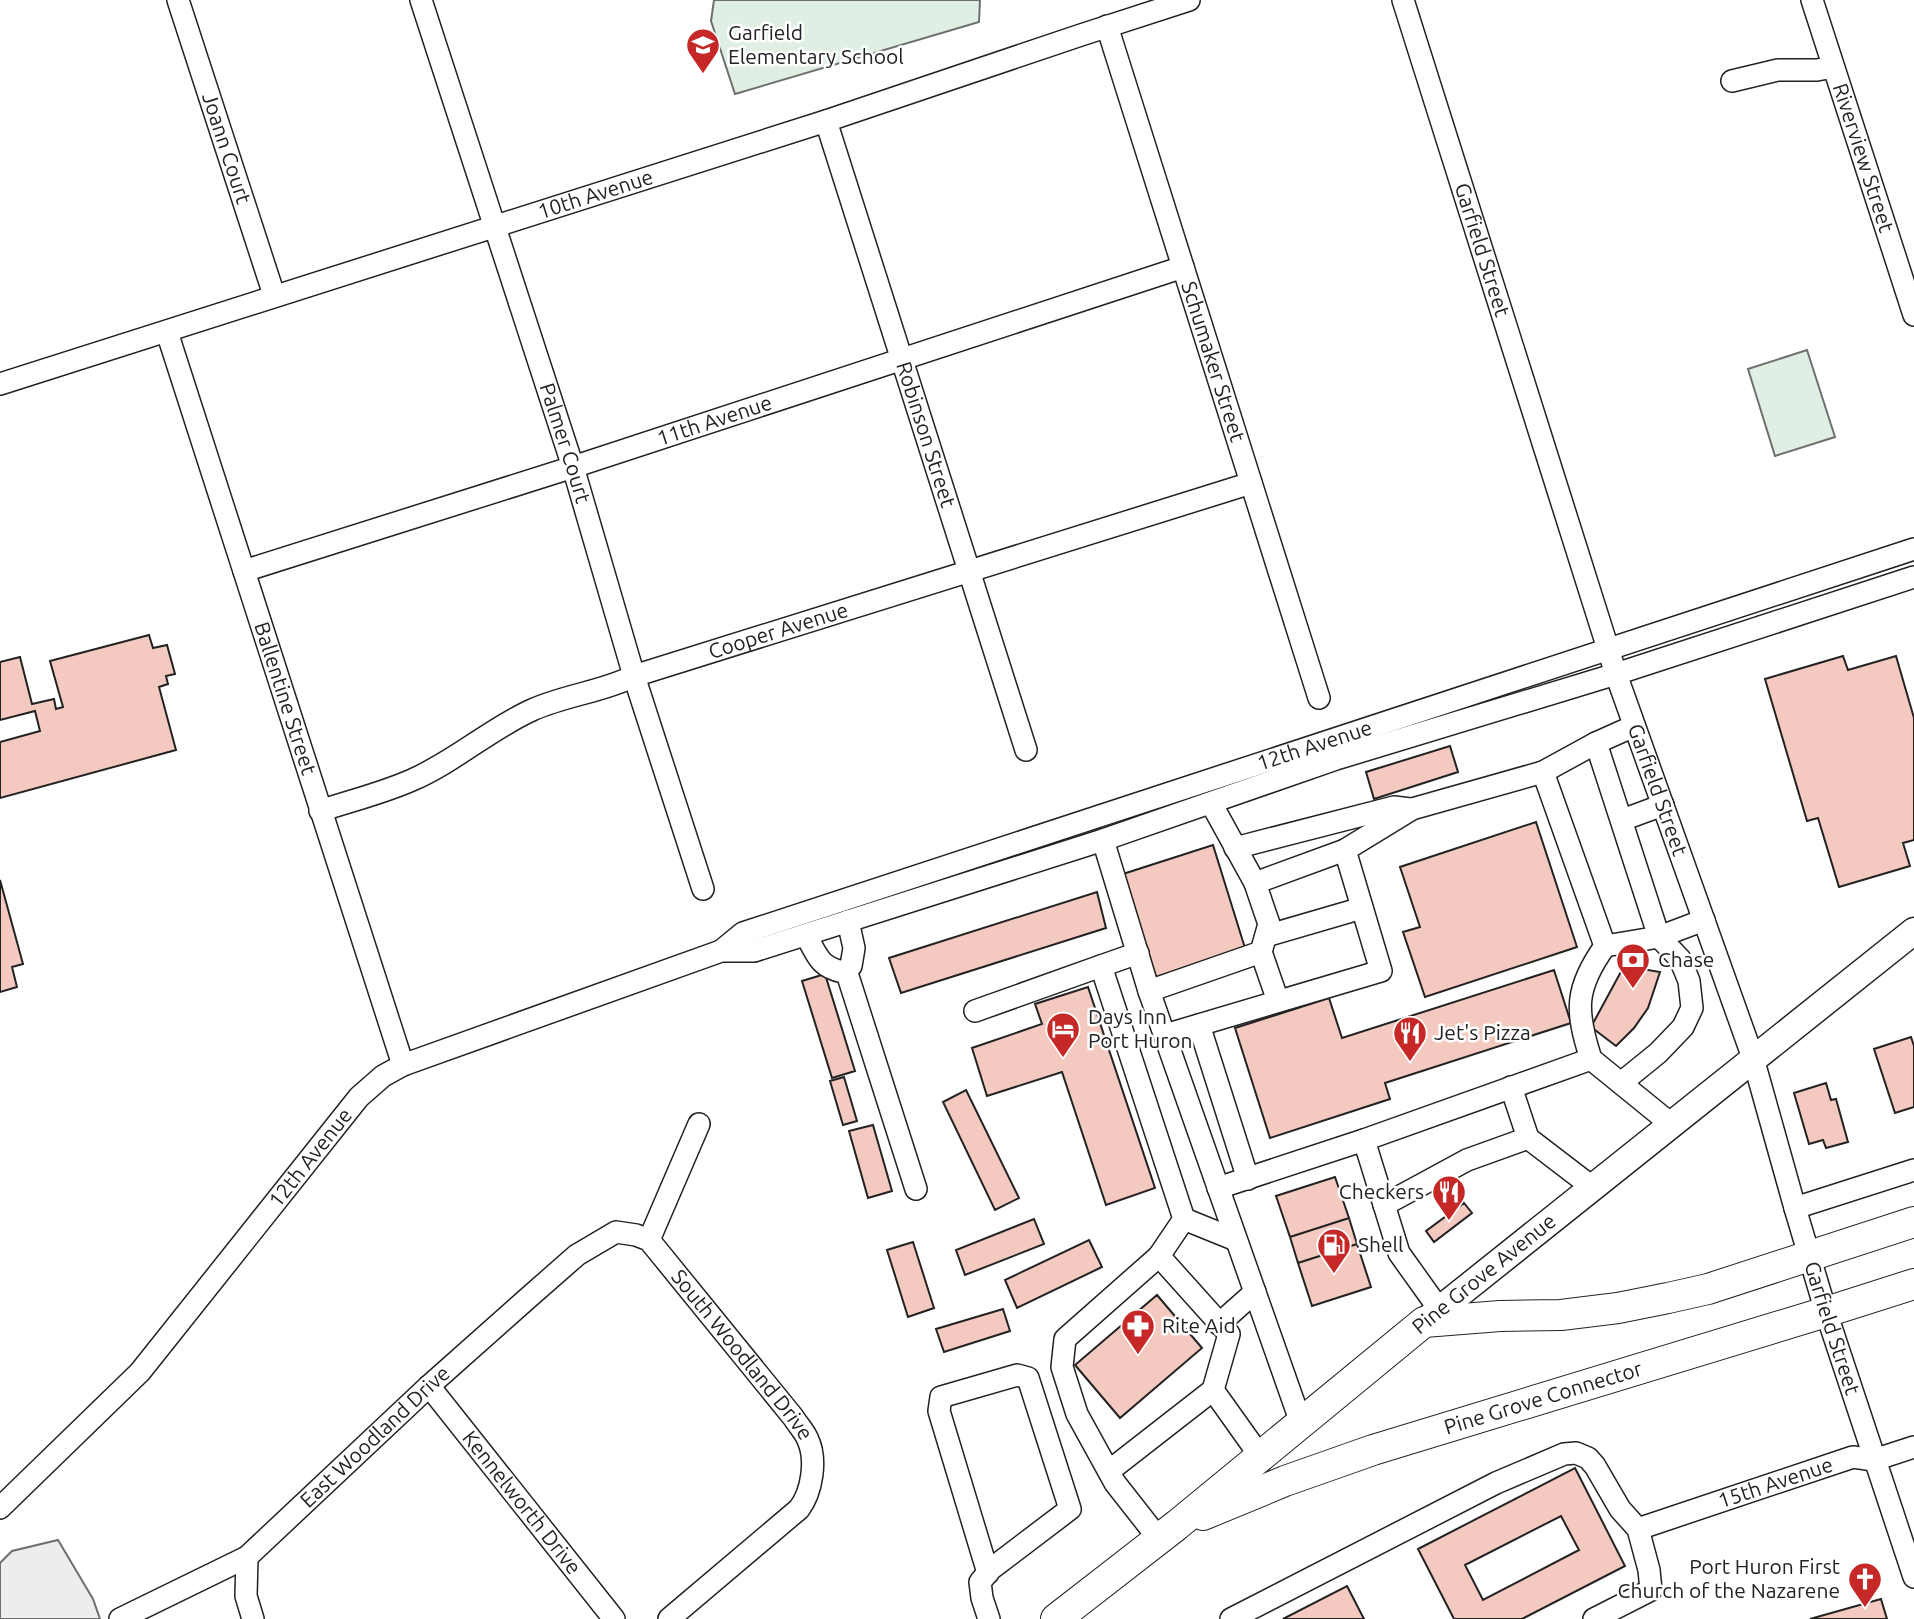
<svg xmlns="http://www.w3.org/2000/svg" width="1914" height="1619" font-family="Ubuntu,sans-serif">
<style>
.green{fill:#e0efe3;stroke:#6f6f6f;stroke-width:2}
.parking{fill:#ededed;stroke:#6f6f6f;stroke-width:2}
.building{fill:#f3c9c0;stroke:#222;stroke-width:2;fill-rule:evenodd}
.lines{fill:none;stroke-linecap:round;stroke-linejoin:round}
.minor-casing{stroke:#222;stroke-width:24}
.major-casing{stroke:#222;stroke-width:29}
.highway-casing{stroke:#222;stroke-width:32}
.minor{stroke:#fff;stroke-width:21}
.major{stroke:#fff;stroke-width:26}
.highway{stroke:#fff;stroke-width:30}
.labels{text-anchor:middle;stroke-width:5;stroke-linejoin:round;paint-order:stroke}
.poi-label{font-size:21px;fill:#222;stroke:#fff;text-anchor:start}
.street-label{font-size:21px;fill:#222;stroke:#fff}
</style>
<rect width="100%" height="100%" fill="#fff"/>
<path class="green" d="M 714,0 L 980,0 L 979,22 L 735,94 L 711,21 Z
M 1807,350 L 1835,437 L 1775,456 L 1748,369 Z"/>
<path class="parking" d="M 58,1540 L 93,1599 L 100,1619 L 0,1619 L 0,1563 L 12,1551 Z"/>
<path class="building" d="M 149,635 L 153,648 L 167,645 L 175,674 L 166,676 L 168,684 L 159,687 L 176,750 L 0,798 L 0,742 L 40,731 L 35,711 L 0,720 L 0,662 L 20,657 L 32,704 L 54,699 L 56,709 L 63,707 L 50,661 Z
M 1843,656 L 1848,670 L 1896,656 L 1914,718 L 1914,840 L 1903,843 L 1910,866 L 1839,887 L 1818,818 L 1807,821 L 1765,679 Z
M 1450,746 L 1458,772 L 1374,799 L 1366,772 Z
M 1536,822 L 1577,947 L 1425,997 L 1403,932 L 1420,927 L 1400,867 Z
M 1213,845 L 1245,948 L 1156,977 L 1123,874 Z
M 0,880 L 23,964 L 12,967 L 17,987 L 0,992 Z
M 1097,892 L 1106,928 L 901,993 L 889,958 Z
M 1624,966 L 1660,972 L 1648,1008 L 1634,1028 L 1616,1046 L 1591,1027 Z
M 1554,970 L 1571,1023 L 1385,1083 L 1390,1099 L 1270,1138 L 1235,1028 L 1329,998 L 1342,1038 Z
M 825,974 L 855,1071 L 832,1078 L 802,981 Z
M 1088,987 L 1155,1188 L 1106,1205 L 1062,1072 L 987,1096 L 972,1048 L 1042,1024 L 1035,1004 Z
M 1911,1037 L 1914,1046 L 1914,1107 L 1895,1113 L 1874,1049 Z
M 844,1077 L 857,1121 L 843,1125 L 830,1081 Z
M 1826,1083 L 1831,1100 L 1836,1099 L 1848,1142 L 1826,1148 L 1823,1140 L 1809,1144 L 1794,1093 Z
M 966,1090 L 1019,1198 L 995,1210 L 943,1102 Z
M 873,1125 L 892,1191 L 868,1198 L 849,1131 Z
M 1335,1177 L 1349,1218 L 1290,1237 L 1276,1196 Z
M 1464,1203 L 1472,1213 L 1434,1242 L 1426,1231 Z
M 1349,1218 L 1357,1244 L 1298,1263 L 1290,1237 Z
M 1034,1219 L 1044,1244 L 965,1275 L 956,1250 Z
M 1089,1240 L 1102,1267 L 1017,1308 L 1005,1280 Z
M 913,1242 L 934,1308 L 908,1317 L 887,1250 Z
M 1357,1244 L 1371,1287 L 1312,1306 L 1298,1263 Z
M 1157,1295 L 1202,1348 L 1120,1418 L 1075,1365 Z
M 1003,1309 L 1010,1331 L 944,1352 L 936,1329 Z
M 1575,1468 L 1625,1566 L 1522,1619 L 1454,1619 L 1418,1549 ZM 1561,1516 L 1579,1550 L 1483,1600 L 1465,1565 Z
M 1347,1586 L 1364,1619 L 1283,1619 Z
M 1881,1599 L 1887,1619 L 1810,1619 Z"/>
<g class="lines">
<g class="minor-casing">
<g id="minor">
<path id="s1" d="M 178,0 L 274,295"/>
<path id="s2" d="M 421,0 L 573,467 L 634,676 L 703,889"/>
<path id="s3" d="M 1403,0 L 1616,674 L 1753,1058 L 1795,1208 L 1826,1312 L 1914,1577"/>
<path id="s4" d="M 1812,0 L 1914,315"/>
<path id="s5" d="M 1107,26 L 1319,698"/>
<path d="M 1732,81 L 1778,70 L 1817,70 L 1833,67"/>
<path id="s6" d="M 826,121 L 1026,750"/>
<path id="s7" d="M 167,332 L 403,1065"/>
<path id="s8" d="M 0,384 L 826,121 L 1081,35 L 1189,0"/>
<path id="s9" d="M 244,571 L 573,467 L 1183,267"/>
<path d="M 1596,743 L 1659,937 L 1680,959 L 1689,981 L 1692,1008 L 1683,1027 L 1658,1053 L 1621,1083"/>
<path d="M 1543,772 L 1605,946"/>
<path d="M 1211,803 L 1255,883"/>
<path id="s10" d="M 320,811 C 350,801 383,793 412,780 C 454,762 490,729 532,710 C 565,695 602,692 634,676 L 1251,483"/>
<path d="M 1622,820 L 1663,805"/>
<path d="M 1103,840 L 1149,991 L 1301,1423"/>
<path d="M 1235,848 L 1394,807 L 1410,809"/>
<path d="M 806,935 C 817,955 819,967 843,972 L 851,966 L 854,948 L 848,921"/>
<path d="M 1266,936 L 1362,908"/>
<path id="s11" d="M 721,951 L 743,933 L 1914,549"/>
<path d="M 1261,952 L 1278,1001"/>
<path d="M 1138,953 L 1101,966 L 1184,1219 L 1159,1256"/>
<path d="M 846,970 L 916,1189"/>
<path d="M 1149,991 L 1261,952 L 1269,924 L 1255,883 L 1345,850 L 1412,809 L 1543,772 L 1596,743 L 1634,726"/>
<path d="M 975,1011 L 1101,966"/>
<path d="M 1199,1025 L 1248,1179"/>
<path d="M 1165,1035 L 1381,971 L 1345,850"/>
<path d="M 1591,1059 C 1575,1010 1575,988 1605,946 L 1659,937 L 1704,920"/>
<path d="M 1511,1087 L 1528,1138"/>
<path d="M 1364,1140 L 1591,1059 L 1671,1124"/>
<path d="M 1218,1188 L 1364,1140 L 1399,1253 L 1439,1309"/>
<path d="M 1384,1205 L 1467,1160 L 1528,1138 L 1592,1187"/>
<path d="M 1795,1208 L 1914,1170"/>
<path d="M 1184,1219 L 1236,1240"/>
<path d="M 649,1240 L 699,1124"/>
<path d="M 1219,1324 L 1255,1292"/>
<path id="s12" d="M 429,1386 L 614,1619"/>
<path d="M 1213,1390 L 1260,1456"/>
<path d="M 1109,1471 L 1213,1390 L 1229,1334 L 1159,1256 L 1065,1339 L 1062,1367 L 1077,1414 L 1115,1483 L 1159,1539"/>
<path id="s13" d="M 0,1508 L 140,1372 L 359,1097 L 383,1076 L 403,1065 L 721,951 L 754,951 L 1103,840 L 1336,759 L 1616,674 L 1914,577"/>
<path id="s14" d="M 1638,1529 L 1853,1457 L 1874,1460 L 1914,1447"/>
<path d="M 247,1557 L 246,1596 L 253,1619"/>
<path d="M 988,1573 L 939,1411 L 941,1397 L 1017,1375 L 1028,1378 L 1070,1509 L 991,1569 L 980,1582 L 982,1598 L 989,1619"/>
<path id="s15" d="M 120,1619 L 247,1557 L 429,1386 L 528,1298 L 577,1255 L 616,1232 L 636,1235 L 649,1240 L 793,1417 C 798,1425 805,1432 808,1440 C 817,1460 812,1492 799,1509 L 669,1619"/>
<path d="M 1231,1619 L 1496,1483 L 1564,1454 L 1576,1453 L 1588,1458 L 1595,1466 L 1620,1509 L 1638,1529 L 1649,1570 L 1651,1590 L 1594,1619"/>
</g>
</g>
<g class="major-casing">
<path id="major" d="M 1424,1322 L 1914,931"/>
</g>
<g class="highway-casing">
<g id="highway">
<path id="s16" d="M 1203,1515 L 1285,1481 L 1373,1450 L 1826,1312 L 1914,1284"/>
<path d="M 1056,1619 L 1177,1525 L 1424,1322 L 1500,1316 L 1561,1315 L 1618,1308 L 1668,1298 L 1708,1289 L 1914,1222"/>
</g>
</g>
<use href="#minor" class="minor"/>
<use href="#major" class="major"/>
<use href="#highway" class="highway"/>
</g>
<defs>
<g id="school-pin" transform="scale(1.75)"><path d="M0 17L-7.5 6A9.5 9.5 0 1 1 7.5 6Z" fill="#c62828" stroke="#fff"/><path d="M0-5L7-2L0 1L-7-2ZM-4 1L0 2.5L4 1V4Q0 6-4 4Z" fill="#fff"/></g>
<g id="bank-pin" transform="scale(1.75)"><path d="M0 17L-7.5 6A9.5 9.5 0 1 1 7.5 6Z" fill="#c62828" stroke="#fff"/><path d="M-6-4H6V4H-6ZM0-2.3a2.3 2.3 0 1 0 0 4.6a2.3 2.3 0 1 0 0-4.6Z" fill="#fff"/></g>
<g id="hotel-pin" transform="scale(1.75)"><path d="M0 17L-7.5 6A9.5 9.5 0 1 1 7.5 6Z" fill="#c62828" stroke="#fff"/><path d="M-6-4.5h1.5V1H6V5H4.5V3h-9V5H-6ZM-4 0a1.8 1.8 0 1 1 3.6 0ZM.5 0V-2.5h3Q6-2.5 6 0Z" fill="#fff"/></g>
<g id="restaurant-pin" transform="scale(1.75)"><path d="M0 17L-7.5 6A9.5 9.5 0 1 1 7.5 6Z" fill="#c62828" stroke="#fff"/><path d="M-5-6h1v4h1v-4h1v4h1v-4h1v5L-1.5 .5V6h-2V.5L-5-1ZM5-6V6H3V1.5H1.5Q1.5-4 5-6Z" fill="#fff"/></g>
<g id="fuel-pin" transform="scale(1.75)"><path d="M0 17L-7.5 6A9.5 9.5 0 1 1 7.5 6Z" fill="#c62828" stroke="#fff"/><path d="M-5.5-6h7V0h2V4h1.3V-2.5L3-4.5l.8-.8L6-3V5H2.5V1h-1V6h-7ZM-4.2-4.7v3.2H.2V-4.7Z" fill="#fff"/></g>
<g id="pharmacy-pin" transform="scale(1.75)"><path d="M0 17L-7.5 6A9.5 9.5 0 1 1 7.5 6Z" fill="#c62828" stroke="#fff"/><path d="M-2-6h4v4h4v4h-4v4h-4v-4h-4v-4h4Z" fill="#fff"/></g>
<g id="church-pin" transform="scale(1.75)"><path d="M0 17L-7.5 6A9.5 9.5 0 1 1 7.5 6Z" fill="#c62828" stroke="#fff"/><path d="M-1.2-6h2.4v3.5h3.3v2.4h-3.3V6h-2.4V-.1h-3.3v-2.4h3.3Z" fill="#fff"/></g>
</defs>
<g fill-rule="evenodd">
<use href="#school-pin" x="703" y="45"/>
<use href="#bank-pin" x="1633" y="960"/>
<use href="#hotel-pin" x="1063" y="1029"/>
<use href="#restaurant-pin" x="1410" y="1033"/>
<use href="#restaurant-pin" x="1449" y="1192"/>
<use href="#fuel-pin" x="1334" y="1245"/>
<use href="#pharmacy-pin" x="1138" y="1326"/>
<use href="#church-pin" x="1865" y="1579"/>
</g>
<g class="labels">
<g class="poi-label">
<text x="728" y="40">Garfield<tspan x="728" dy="24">Elementary School</tspan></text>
<text x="1658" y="967">Chase</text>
<text x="1088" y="1024">Days Inn<tspan x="1088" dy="24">Port Huron</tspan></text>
<text x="1434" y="1040">Jet's Pizza</text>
<text x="1424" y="1199" text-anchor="end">Checkers</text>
<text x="1358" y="1252">Shell</text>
<text x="1162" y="1333">Rite Aid</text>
<text x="1840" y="1574" text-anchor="end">Port Huron First<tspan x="1840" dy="24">Church of the Nazarene</tspan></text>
</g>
<g class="street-label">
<text dy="7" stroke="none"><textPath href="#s1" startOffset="156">Joann Court</textPath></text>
<text dy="7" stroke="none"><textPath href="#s4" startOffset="166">Riverview Street</textPath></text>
<text dy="7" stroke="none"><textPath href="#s8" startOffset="625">10th Avenue</textPath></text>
<text dy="7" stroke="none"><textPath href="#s3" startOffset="262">Garfield Street</textPath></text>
<text dy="7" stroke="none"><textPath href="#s5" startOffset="352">Schumaker Street</textPath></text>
<text dy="7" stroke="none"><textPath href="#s9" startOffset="494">11th Avenue</textPath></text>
<text dy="7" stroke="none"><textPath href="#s6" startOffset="329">Robinson Street</textPath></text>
<text dy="7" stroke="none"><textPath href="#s2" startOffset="466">Palmer Court</textPath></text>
<text dy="7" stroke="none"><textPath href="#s10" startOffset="495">Cooper Avenue</textPath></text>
<text dy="7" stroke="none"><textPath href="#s7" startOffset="385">Ballentine Street</textPath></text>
<text dy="7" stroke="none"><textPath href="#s11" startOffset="630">12th Avenue</textPath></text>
<text dy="7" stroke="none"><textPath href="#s3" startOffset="830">Garfield Street</textPath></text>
<text dy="7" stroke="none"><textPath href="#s13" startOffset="469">12th Avenue</textPath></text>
<text transform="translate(1484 1274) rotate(-39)" y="7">Pine Grove Avenue</text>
<text dy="7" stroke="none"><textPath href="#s3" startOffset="1396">Garfield Street</textPath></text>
<text dy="7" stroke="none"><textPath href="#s15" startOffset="816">South Woodland Drive</textPath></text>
<text dy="7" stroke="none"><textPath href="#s16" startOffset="360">Pine Grove Connector</textPath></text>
<text dy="7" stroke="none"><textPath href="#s15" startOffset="317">East Woodland Drive</textPath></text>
<text dy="7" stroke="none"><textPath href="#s14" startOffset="145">15th Avenue</textPath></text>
<text dy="7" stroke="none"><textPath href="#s12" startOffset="149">Kennelworth Drive</textPath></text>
</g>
</g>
</svg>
